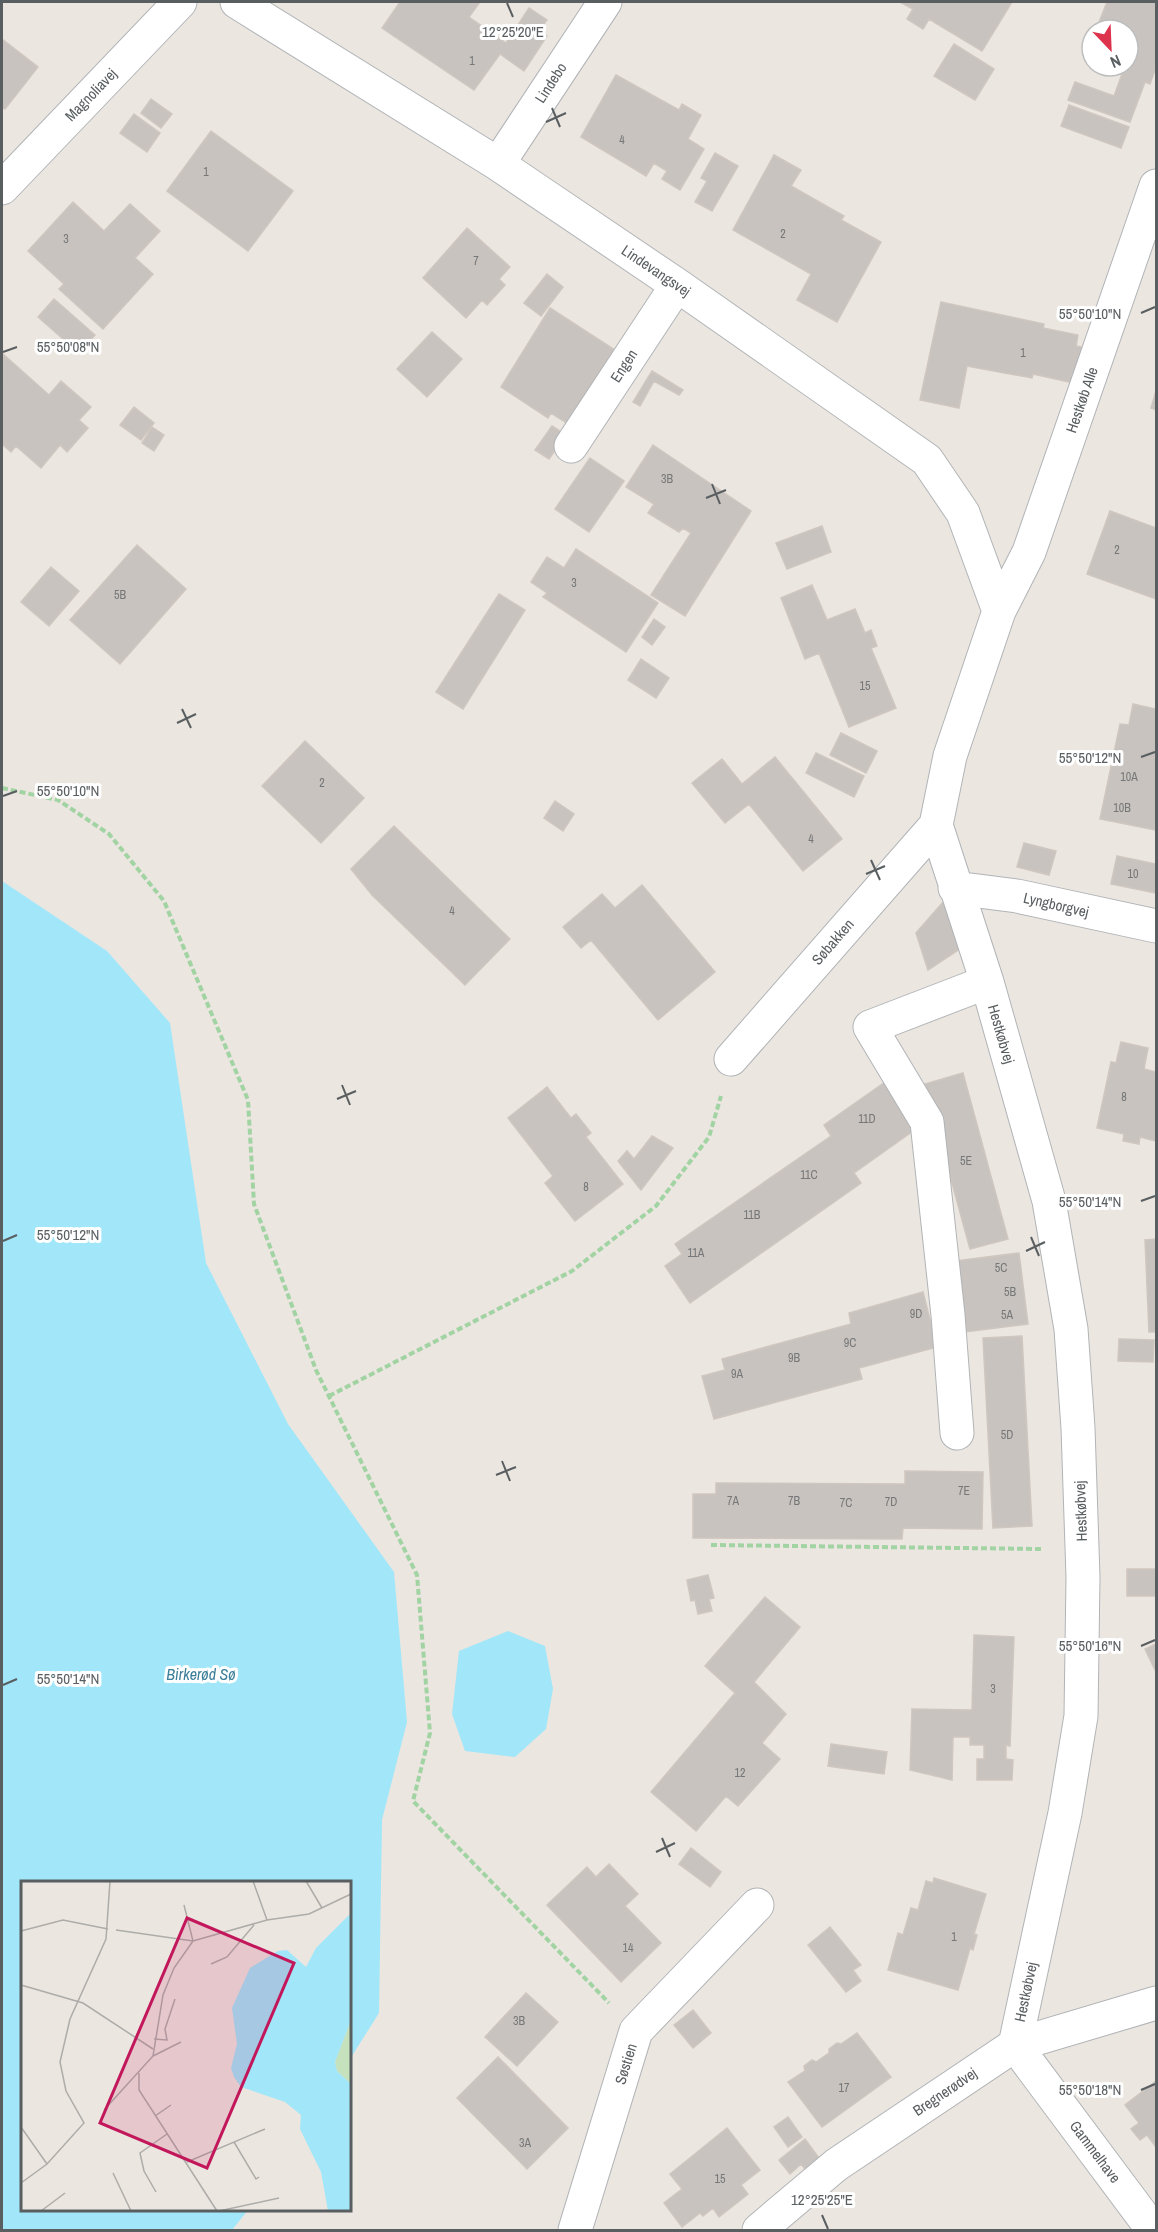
<svg xmlns="http://www.w3.org/2000/svg" width="1158" height="2232" font-family="'Archivo Narrow',sans-serif">
<style>
.water{fill:#a1e7f9}
.building{fill:#c8c3bf;stroke:#cfc6bf;stroke-width:1.5}
.lines{fill:none;stroke-linecap:round;stroke-linejoin:round}
.minor-casing{stroke:#b1b4b7;stroke-width:35}
.path{stroke:#a1d3a3;stroke-width:4;stroke-dasharray:6 3;stroke-linecap:butt}
.minor{stroke:#fff;stroke-width:33}
.ticks{fill:none;stroke:#595e60;stroke-width:2}
.labels{text-anchor:middle;stroke-width:6;stroke-linejoin:round;paint-order:stroke}
.number-label{font-size:12px;fill:#757778}
.street-label{font-size:15px;fill:#595e60;stroke:#fff}
.water-label{font-size:16px;font-style:italic;fill:#3b7e98;stroke:#fff}
.inset-road{fill:none;stroke:#adaca9;stroke-width:1.5}
.view{fill:#c2185b;fill-opacity:0.15;stroke:#c2185b;stroke-width:3}
.inset-edge{fill:none;stroke:#595e60;stroke-width:3}
.ticks-label{font-size:15px;text-anchor:middle;fill:#595e60;stroke:#fff;stroke-width:6;stroke-linejoin:round;paint-order:stroke}
</style>
<rect width="100%" height="100%" fill="#ebe6e0"/>
<path class="water" d="M 2,881 L 107,951 L 170,1023 L 206,1263 L 288,1424 L 394,1572 L 407,1722 L 382,1820 L 379,2013 L 350,2059 L 350,1882 L 22,1882 L 22,2210 L 248,2210 L 232,2230 L 2,2230 Z
M 508,1631 L 545,1646 L 553,1689 L 546,1729 L 515,1757 L 465,1751 L 452,1714 L 459,1651 Z"/>
<path class="building" d="M 400,2 L 480,2 L 469,17 L 506,43 L 529,8 L 547,20 L 540,30 L 547,36 L 524,71 L 500,54 L 474,90 L 382,28 Z
M 900,2 L 1012,2 L 982,51 L 929,19 L 923,29 L 907,19 L 913,9 Z
M 1107,2 L 1156,2 L 1156,67 L 1150,84 L 1145,82 L 1130,122 L 1068,100 L 1075,82 L 1114,96 L 1122,74 L 1099,66 L 1128,66 L 1128,30 L 1096,30 Z
M 2,39 L 38,67 L 5,109 L 2,107 Z
M 1092,42 L 1092,64 L 1085,61 Z
M 954,44 L 994,69 L 975,100 L 934,76 Z
M 616,75 L 679,110 L 682,104 L 701,115 L 688,139 L 704,149 L 680,190 L 662,179 L 667,171 L 654,163 L 646,176 L 581,137 Z
M 151,99 L 172,114 L 161,128 L 141,113 Z
M 1069,105 L 1129,127 L 1121,148 L 1061,126 Z
M 134,114 L 160,133 L 147,152 L 120,133 Z
M 211,131 L 293,191 L 248,251 L 167,191 Z
M 715,153 L 738,166 L 712,211 L 695,202 L 707,181 L 701,178 Z
M 774,155 L 801,170 L 791,186 L 844,216 L 841,220 L 881,242 L 837,322 L 797,300 L 811,274 L 733,230 Z
M 73,202 L 104,231 L 130,204 L 160,231 L 135,258 L 153,274 L 103,329 L 59,289 L 64,284 L 28,251 Z
M 467,228 L 510,267 L 499,279 L 505,285 L 487,305 L 482,300 L 466,318 L 423,278 Z
M 547,274 L 563,287 L 541,316 L 524,303 Z
M 54,299 L 95,335 L 79,353 L 38,317 Z
M 941,302 L 1044,324 L 1043,328 L 1078,335 L 1076,346 L 1086,348 L 1074,383 L 1033,374 L 1032,378 L 967,366 L 959,408 L 920,400 Z
M 550,308 L 618,352 L 570,425 L 551,413 L 548,418 L 501,387 Z
M 432,332 L 462,359 L 427,397 L 397,369 Z
M 3,354 L 49,395 L 61,381 L 91,407 L 79,420 L 88,428 L 67,452 L 60,445 L 41,468 L 16,446 L 11,452 L 2,444 Z
M 652,371 L 683,390 L 679,395 L 654,381 L 640,406 L 633,402 Z
M 1156,391 L 1156,410 L 1151,408 Z
M 134,407 L 154,423 L 141,440 L 120,425 Z
M 552,426 L 566,435 L 549,459 L 535,450 Z
M 152,427 L 164,435 L 154,451 L 142,443 Z
M 653,445 L 751,511 L 685,616 L 651,595 L 691,533 L 683,528 L 679,532 L 648,513 L 654,504 L 626,487 Z
M 590,458 L 624,481 L 589,532 L 555,509 Z
M 1110,511 L 1156,528 L 1156,599 L 1087,574 Z
M 822,526 L 831,552 L 787,569 L 776,543 Z
M 137,545 L 186,589 L 120,664 L 70,620 Z
M 576,549 L 658,603 L 626,652 L 543,597 L 547,593 L 531,582 L 547,557 L 564,568 Z
M 51,567 L 79,591 L 49,626 L 21,602 Z
M 812,585 L 827,620 L 855,609 L 865,633 L 871,630 L 877,646 L 871,648 L 896,708 L 849,727 L 819,653 L 805,659 L 781,598 Z
M 499,594 L 525,610 L 463,709 L 436,692 Z
M 654,619 L 665,627 L 652,645 L 642,637 Z
M 641,659 L 669,678 L 656,698 L 628,680 Z
M 1133,704 L 1156,709 L 1156,830 L 1100,819 L 1120,724 L 1129,725 Z
M 841,733 L 877,751 L 866,773 L 830,755 Z
M 305,741 L 364,798 L 321,843 L 262,786 Z
M 816,753 L 864,776 L 854,797 L 806,773 Z
M 775,757 L 842,839 L 803,871 L 749,804 L 725,823 L 692,783 L 722,759 L 742,784 Z
M 555,801 L 574,814 L 563,831 L 544,818 Z
M 394,826 L 510,939 L 465,985 L 372,895 L 351,869 Z
M 1024,843 L 1056,851 L 1049,875 L 1017,867 Z
M 1117,856 L 1156,864 L 1156,893 L 1111,884 Z
M 642,885 L 715,972 L 658,1020 L 591,940 L 581,948 L 563,927 L 602,894 L 615,908 Z
M 944,901 L 960,949 L 928,970 L 916,933 Z
M 1121,1042 L 1148,1048 L 1144,1069 L 1156,1072 L 1156,1141 L 1140,1137 L 1139,1144 L 1123,1141 L 1124,1134 L 1097,1128 L 1111,1062 L 1116,1063 Z
M 963,1073 L 1008,1239 L 970,1249 L 925,1084 Z
M 888,1080 L 920,1126 L 854,1173 L 861,1183 L 690,1303 L 665,1266 L 682,1254 L 675,1244 L 831,1136 L 824,1125 Z
M 547,1087 L 571,1118 L 576,1114 L 591,1133 L 586,1137 L 623,1184 L 575,1221 L 545,1183 L 553,1176 L 508,1118 Z
M 652,1136 L 673,1148 L 641,1190 L 618,1161 L 627,1151 L 634,1159 Z
M 1156,1239 L 1156,1332 L 1149,1332 L 1145,1240 Z
M 1019,1253 L 1028,1324 L 957,1333 L 948,1262 Z
M 923,1292 L 937,1347 L 859,1368 L 862,1379 L 714,1419 L 702,1376 L 725,1370 L 722,1359 L 851,1324 L 849,1313 Z
M 1022,1336 L 1032,1526 L 993,1528 L 983,1338 Z
M 1119,1339 L 1154,1340 L 1153,1362 L 1118,1361 Z
M 905,1471 L 983,1472 L 982,1529 L 903,1528 L 902,1539 L 693,1538 L 693,1494 L 716,1494 L 716,1483 L 905,1484 Z
M 1127,1569 L 1156,1569 L 1156,1596 L 1127,1596 Z
M 708,1575 L 714,1598 L 709,1599 L 712,1611 L 698,1614 L 695,1600 L 691,1601 L 687,1580 Z
M 765,1597 L 800,1627 L 754,1682 L 786,1714 L 762,1743 L 780,1759 L 738,1806 L 726,1796 L 696,1831 L 651,1792 L 735,1693 L 705,1666 Z
M 974,1635 L 1014,1637 L 1010,1746 L 1006,1745 L 1006,1759 L 1013,1760 L 1012,1780 L 977,1780 L 977,1759 L 984,1759 L 984,1745 L 970,1745 L 970,1737 L 953,1737 L 952,1780 L 910,1770 L 912,1709 L 972,1710 Z
M 1156,1644 L 1156,1672 L 1145,1649 Z
M 831,1744 L 887,1752 L 884,1774 L 828,1766 Z
M 691,1848 L 721,1872 L 710,1887 L 679,1864 Z
M 609,1864 L 638,1894 L 625,1906 L 661,1943 L 621,1982 L 547,1905 L 587,1867 L 596,1877 Z
M 934,1878 L 986,1894 L 974,1934 L 977,1935 L 973,1950 L 970,1948 L 958,1990 L 888,1970 L 898,1933 L 903,1935 L 911,1908 L 918,1910 L 926,1881 L 933,1883 Z
M 830,1927 L 861,1965 L 853,1970 L 861,1981 L 846,1992 L 808,1945 Z
M 526,1993 L 558,2022 L 517,2066 L 485,2037 Z
M 693,2010 L 711,2033 L 693,2048 L 674,2025 Z
M 857,2033 L 891,2077 L 822,2127 L 788,2082 L 805,2071 L 804,2066 L 812,2060 L 816,2062 L 829,2053 L 829,2049 L 837,2043 L 841,2044 Z
M 498,2057 L 568,2128 L 527,2169 L 457,2098 Z
M 1156,2081 L 1156,2147 L 1147,2135 L 1140,2140 L 1131,2129 L 1139,2123 L 1125,2105 Z
M 788,2117 L 802,2137 L 788,2147 L 774,2127 Z
M 727,2128 L 760,2170 L 741,2185 L 748,2194 L 719,2217 L 713,2208 L 703,2216 L 700,2213 L 682,2227 L 664,2203 L 682,2189 L 670,2174 Z
M 805,2139 L 819,2158 L 805,2169 L 801,2164 L 790,2174 L 779,2160 Z"/>
<g class="lines">
<g class="minor-casing">
<path id="minor" d="M 237,2 L 498,164 L 677,285 L 927,460 L 963,513 L 999,611
M 498,164 L 605,2
M 2,188 L 180,2
M 571,446 L 677,285
M 955,888 L 1017,896 L 1156,926
M 731,1059 L 936,825
M 957,1433 L 948,1315 L 927,1122 L 870,1027 L 987,982
M 575,2230 L 636,2031 L 757,1905
M 759,2230 L 836,2165 L 1015,2045 L 1156,2003
M 1153,2230 L 1015,2045 L 1065,1813 L 1081,1716 L 1083,1577 L 1078,1428 L 1071,1329 L 1049,1201 L 987,982 L 936,825 L 950,756 L 999,611 L 1029,552 L 1156,186"/>
</g>
<path class="path" d="M 2,788 L 58,800 L 109,834 L 164,901 L 248,1100 L 254,1204 L 316,1370 L 417,1575 L 430,1733 L 413,1801 L 609,2003
M 329,1396 L 572,1271 L 656,1206 L 709,1137 L 721,1096
M 711,1545 L 1042,1549"/>
<use href="#minor" class="minor"/>
</g>
<path class="ticks" d="M 507,3 L 513,17M 552,108 L 560,127M 546,122 L 566,113M 1141,313 L 1155,307M 3,352 L 17,347M 712,484 L 720,504M 706,498 L 726,490M 182,709 L 191,728M 177,723 L 196,714M 1141,757 L 1155,752M 3,796 L 17,791M 871,860 L 880,880M 866,874 L 885,866M 342,1085 L 350,1105M 337,1099 L 356,1091M 1141,1201 L 1155,1196M 1031,1237 L 1039,1256M 3,1241 L 17,1235M 1026,1251 L 1045,1242M 502,1461 L 510,1481M 496,1475 L 516,1467M 1141,1646 L 1155,1640M 3,1685 L 17,1679M 662,1838 L 670,1857M 656,1852 L 675,1843M 1141,2090 L 1155,2084M 822,2215 L 828,2229"/>
<g class="labels">
<g class="number-label">
<text x="472" y="65">1</text>
<text x="622" y="144">4</text>
<text x="206" y="176">1</text>
<text x="783" y="238">2</text>
<text x="66" y="243">3</text>
<text x="476" y="265">7</text>
<text x="1023" y="357">1</text>
<text x="667" y="483">3B</text>
<text x="1117" y="554">2</text>
<text x="574" y="587">3</text>
<text x="120" y="599">5B</text>
<text x="865" y="690">15</text>
<text x="1129" y="781">10A</text>
<text x="322" y="787">2</text>
<text x="1122" y="812">10B</text>
<text x="811" y="843">4</text>
<text x="1133" y="878">10</text>
<text x="452" y="915">4</text>
<text x="1124" y="1101">8</text>
<text x="867" y="1123">11D</text>
<text x="966" y="1165">5E</text>
<text x="809" y="1179">11C</text>
<text x="586" y="1191">8</text>
<text x="752" y="1219">11B</text>
<text x="696" y="1257">11A</text>
<text x="1001" y="1272">5C</text>
<text x="1010" y="1296">5B</text>
<text x="916" y="1318">9D</text>
<text x="1007" y="1319">5A</text>
<text x="850" y="1347">9C</text>
<text x="794" y="1362">9B</text>
<text x="737" y="1378">9A</text>
<text x="1007" y="1439">5D</text>
<text x="964" y="1495">7E</text>
<text x="733" y="1505">7A</text>
<text x="794" y="1505">7B</text>
<text x="891" y="1506">7D</text>
<text x="846" y="1507">7C</text>
<text x="993" y="1693">3</text>
<text x="740" y="1777">12</text>
<text x="954" y="1941">1</text>
<text x="628" y="1952">14</text>
<text x="519" y="2025">3B</text>
<text x="844" y="2092">17</text>
<text x="525" y="2147">3A</text>
<text x="720" y="2183">15</text>
</g>
<g class="street-label">
<text transform="translate(551 83) rotate(-57)" y="5">Lindebo</text>
<text transform="translate(91 95) rotate(-46)" y="5">Magnoliavej</text>
<text transform="translate(656 271) rotate(34)" y="5">Lindevangsvej</text>
<text transform="translate(624 366) rotate(-57)" y="5">Engen</text>
<text transform="translate(1082 400) rotate(-71)" y="5">Hestkøb Alle</text>
<text transform="translate(1056 905) rotate(13)" y="5">Lyngborgvej</text>
<text transform="translate(833 942) rotate(-49)" y="5">Søbakken</text>
<text transform="translate(1001 1034) rotate(74)" y="5">Hestkøbvej</text>
<text transform="translate(1081 1511) rotate(-92)" y="5">Hestkøbvej</text>
<text transform="translate(1026 1992) rotate(-78)" y="5">Hestkøbvej</text>
<text transform="translate(626 2064) rotate(-73)" y="5">Søstien</text>
<text transform="translate(945 2092) rotate(-34)" y="5">Bregnerødvej</text>
<text transform="translate(1095 2152) rotate(53)" y="5">Gammelhave</text>
</g>
<g class="water-label">
<text x="201" y="1680">Birkerød Sø</text>
</g>
</g>
<g transform="translate(21 1881)">
<rect width="330" height="330" fill="#ebe6e0"/>
<path d="M 330,139 L 330,203 L 316,190 L 314,181 Z" fill="#c5e2bd"/>
<path d="M 330,32 L 330,139 L 314,181 L 316,190 L 330,203 L 330,330 L 307,330 L 300,291 L 279,248 L 280,234 L 264,221 L 220,206 L 213,196 L 210,187 L 216,163 L 211,127 L 229,87 L 257,70 L 266,69 L 285,86 L 295,67 Z" fill="#a1e7f9"/>
<path class="inset-road" d="M 232,0 L 246,39M 285,0 L 301,27M 95,49 L 172,60 L 246,39 L 288,33 L 330,13M 0,50 L 42,39 L 87,48M 190,83 L 206,76 L 233,44M 0,104 L 62,122 L 132,168M 133,158 L 146,159 L 144,148 L 154,118M 132,175 L 160,161M 118,192 L 118,209 L 196,330M 83,229 L 132,175 L 142,114 L 153,87 L 172,60 L 163,24M 134,235 L 150,224M 0,246 L 26,283M 213,261 L 235,298 L 238,296M 166,281 L 244,248M 92,292 L 110,330M 0,302 L 26,283 L 63,242 L 45,210 L 39,181 L 49,138 L 85,58 L 89,0M 135,311 L 123,290 L 119,272 L 146,253M 20,330 L 44,312M 198,330 L 258,317"/>
<path class="view" d="M 166,37 L 273,82 L 186,287 L 79,242 Z"/>
<rect width="330" height="330" class="inset-edge"/>
</g>
<g class="ticks-label">
<text x="513" y="37">12°25'20"E</text>
<text x="1090" y="319">55°50'10"N</text>
<text x="68" y="352">55°50'08"N</text>
<text x="1090" y="763">55°50'12"N</text>
<text x="68" y="796">55°50'10"N</text>
<text x="1090" y="1207">55°50'14"N</text>
<text x="68" y="1240">55°50'12"N</text>
<text x="1090" y="1651">55°50'16"N</text>
<text x="68" y="1684">55°50'14"N</text>
<text x="1090" y="2095">55°50'18"N</text>
<text x="822" y="2205">12°25'25"E</text>
</g>
<rect width="1158" height="2232" fill="none" stroke="#595e60" stroke-width="6"/>
<g transform="translate(1110 48) rotate(157)"><circle r="28" fill="#ffffff" stroke="#bdbfbf" stroke-width="1.5"/>
<path d="M0-4.5L10 22L0 15L-10 22Z" fill="#de334d"/>
<text y="-9" font-size="16" font-weight="bold" text-anchor="middle" fill="#595e60">N</text>
</g>
</svg>
